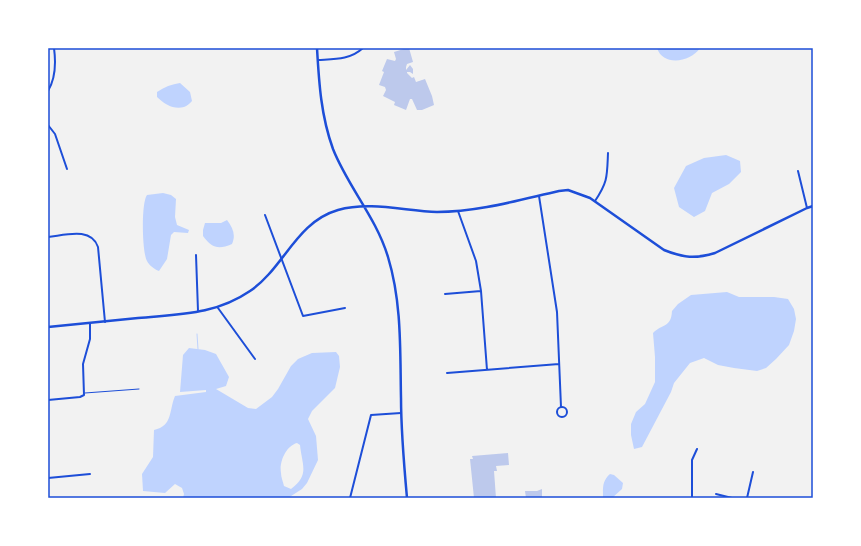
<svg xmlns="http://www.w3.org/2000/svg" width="861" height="546" font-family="'Playfair Display',serif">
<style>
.water{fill:#bfd3fe;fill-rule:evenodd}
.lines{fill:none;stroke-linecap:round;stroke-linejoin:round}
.stream{stroke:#bfd3fe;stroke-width:1}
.building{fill:#bdc9ec}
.service{stroke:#1d4ed8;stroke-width:1}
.minor{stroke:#1d4ed8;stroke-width:2}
.tertiary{stroke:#1d4ed8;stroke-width:2.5}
.neatline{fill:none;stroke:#1d4ed8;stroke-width:1.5}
</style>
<rect width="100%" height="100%" fill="#f2f2f2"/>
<path class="water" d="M 657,48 L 700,48 C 691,62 663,67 657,48 Z
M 180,83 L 190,92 L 192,101 C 190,103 187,106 184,107 C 174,110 164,104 157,97 L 157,92 C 164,87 172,84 180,83 Z
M 726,155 L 740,161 L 741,172 L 729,184 L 712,193 L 705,211 L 694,217 L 679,207 L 674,188 L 686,166 L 704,158 Z
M 163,193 L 171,195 L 176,199 L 175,217 L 177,225 L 189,230 L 188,233 L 174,232 L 171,235 L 167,259 L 159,271 C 154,269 149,265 147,261 C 142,252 141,203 147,195 Z
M 227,220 C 233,228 236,235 232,244 C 218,250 212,248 203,236 L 203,230 L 205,223 L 221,223 Z
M 727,292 L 739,297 L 774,297 L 788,299 L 794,309 L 796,319 L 794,331 L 789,345 L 776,359 L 766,368 L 757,371 L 734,368 L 718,365 L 704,358 L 690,363 L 674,383 L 671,392 L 642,447 L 634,449 L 631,435 L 631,424 L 636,412 L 645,404 L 655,382 L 655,357 L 653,333 C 663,323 671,328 672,311 L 678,304 L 691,295 Z
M 189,348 L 205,350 L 216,354 L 229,377 L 226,386 L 216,389 L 248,408 L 256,409 L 272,397 L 278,389 L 291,366 L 298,359 L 312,353 L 336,352 L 339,356 L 340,367 L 335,388 L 312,411 L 308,419 L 316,436 L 318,460 L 307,483 L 302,489 L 288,498 L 183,498 L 184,494 L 182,488 L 175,484 L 165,493 L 143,491 L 142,474 L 153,457 L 154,430 C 173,426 169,410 175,396 L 206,392 L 206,390 L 180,392 L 183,355 ZM 297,443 L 300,445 C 302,465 310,475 291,489 L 284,486 C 283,482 281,477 281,473 C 279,462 286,446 297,443 Z
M 610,474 L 614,475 L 623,483 L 622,489 L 612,498 L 603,498 C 603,488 602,481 610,474 Z"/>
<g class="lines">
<path class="stream" d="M 197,334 L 198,349"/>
</g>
<path class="building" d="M 407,48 L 409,48 L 413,62 L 407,64 L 406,67 L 406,70 L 410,65 L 413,69 L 413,74 L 410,72 L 407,72 L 407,73 L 412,78 L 414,77 L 416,82 L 425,79 L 432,96 L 434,105 L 422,110 L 417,110 L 412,99 L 410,99 L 406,110 L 394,105 L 395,102 L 383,96 L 386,90 L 385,87 L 379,85 L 384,72 L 382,71 L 387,59 L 395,61 L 396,59 L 394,52 Z
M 508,453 L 509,465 L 496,466 L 497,471 L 494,471 L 496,498 L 474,498 L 470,459 L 473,459 L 472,456 Z
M 542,489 L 542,498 L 526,498 L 525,491 L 537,491 Z"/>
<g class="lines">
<path class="service" d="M 85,393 L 139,389"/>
<path class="minor" d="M 318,60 C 334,59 350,60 363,48
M 48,91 C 56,78 56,63 54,48
M 48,125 L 55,134 L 67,169
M 798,171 L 807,208
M 539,196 L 557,312 L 561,407
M 595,201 C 608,182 607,176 608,153
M 458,211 L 476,261 L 481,291 L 487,370
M 265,215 L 303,316 L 345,308
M 48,237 C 66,235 91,227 98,247 L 105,322
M 196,255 L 198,311
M 445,294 L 481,291
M 218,308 L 255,359
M 447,373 L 559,364
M 48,400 L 80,397 L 84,395 L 83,364 L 90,339 L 90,323
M557 412a5 5 0 1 1 10 0a5 5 0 1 1-10 0Z
M 48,478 L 90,474
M 716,494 L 732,498
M 350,498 L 371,415 L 401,413
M 692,498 L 692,460 L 697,449
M 747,498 L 753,472"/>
<path class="tertiary" d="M 317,48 C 319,83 321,116 333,149 C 348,187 376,217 388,257 C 402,303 400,351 401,398 C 401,432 404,465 407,498
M 48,327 C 78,324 108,321 138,318 C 179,314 215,315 250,291 C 284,268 296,222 338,210 C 370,201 405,211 437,212 C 478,212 519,200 559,191 L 568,190 L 590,198 L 664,250 C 684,258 695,259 715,253 L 807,208 L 813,206"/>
</g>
<rect width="861" height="546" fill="none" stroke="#ffffff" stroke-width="98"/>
<rect x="49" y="49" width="763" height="448" class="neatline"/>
</svg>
